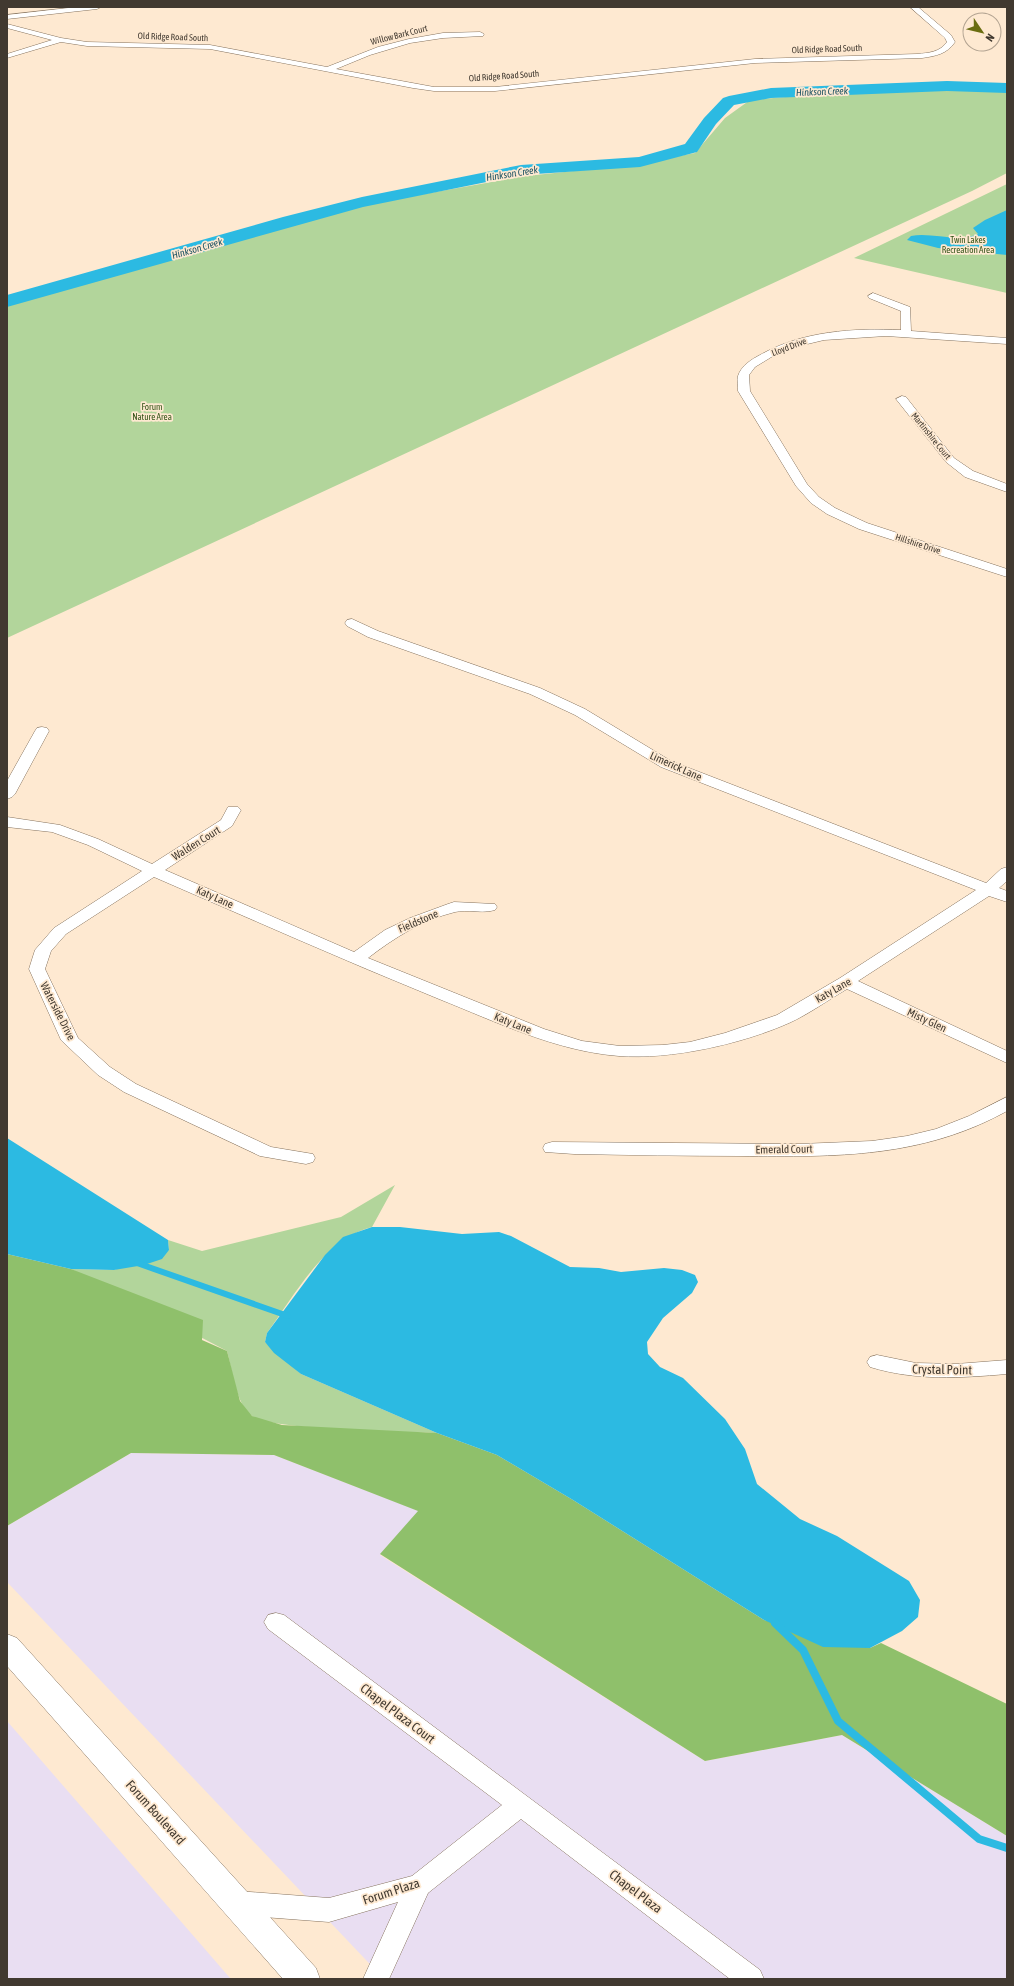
<svg xmlns="http://www.w3.org/2000/svg" width="1014" height="1986" font-family="'Asap Condensed',sans-serif">
<style>
.commercial{fill:#e9def2}
.green{fill:#b2d59b}
.forest{fill:#8fc06b}
.water{fill:#2cbae2}
.lines{fill:none;stroke-linecap:round;stroke-linejoin:round}
.stream-far1{stroke:#2cbae2;stroke-width:6}
.stream{stroke:#2cbae2;stroke-width:8}
.river{fill:#2cbae2;fill-rule:evenodd}
.minor-casing{stroke:#86735e;stroke-width:1}
.tertiary-casing{stroke:#86735e;stroke-width:1}
.minor{fill:#fff;fill-rule:evenodd}
.tertiary{fill:#fff;fill-rule:evenodd}
.labels{text-anchor:middle;stroke-width:3.5;stroke-linejoin:round;paint-order:stroke}
.far-street-label{font-size:9px;fill:#413930;stroke:#fee9d1}
.far-park-label{font-size:9px;fill:#325217;stroke:#fee9d1}
.far-water-label{font-size:10px;font-style:italic;fill:#1b5162;stroke:#fee9d1}
.street-label{font-size:11px;fill:#413930;stroke:#fee9d1}
.near-street-label{font-size:13px;fill:#413930;stroke:#fee9d1}
</style>
<rect width="100%" height="100%" fill="#fee9d1"/>
<path class="commercial" d="M 131,1453 L 274,1455 L 419,1511 L 380,1555 L 705,1761 L 842,1735 L 1007,1836 L 1007,1979 L 384,1979 L 7,1582 L 7,1526 Z
M 7,1721 L 230,1978 L 230,1979 L 7,1979 Z"/>
<path class="green" d="M 960,87 L 1007,89 L 1007,173 L 972,191 L 7,638 L 7,305 L 368,204 L 526,176 L 631,165 L 695,153 L 725,118 L 750,100 L 844,92 Z
M 1007,184 L 1007,293 L 854,258 Z
M 395,1185 L 372,1227 C 325,1238 294,1296 267,1333 L 265,1342 L 301,1374 L 437,1433 C 406,1432 271,1430 252,1416 C 236,1405 232,1369 227,1351 L 71,1269 L 114,1270 L 169,1250 L 168,1240 L 202,1251 L 341,1217 Z"/>
<path class="forest" d="M 7,1254 L 71,1269 L 203,1320 L 202,1340 L 227,1351 L 240,1401 L 252,1416 L 282,1425 L 437,1433 L 497,1455 L 573,1500 L 764,1620 L 870,1648 L 881,1643 L 1007,1704 L 1007,1836 L 842,1735 L 705,1761 L 380,1554 L 418,1511 L 274,1455 L 131,1453 L 7,1526 Z"/>
<path class="water" d="M 1007,210 L 1007,255 L 938,248 L 907,240 L 911,236 C 932,232 958,243 978,234 L 973,228 L 985,220 Z
M 7,1138 L 168,1240 L 169,1250 L 162,1259 L 144,1265 L 114,1270 L 71,1269 L 7,1254 Z
M 372,1227 L 400,1227 L 462,1234 L 499,1232 L 511,1236 L 570,1267 L 599,1268 L 621,1272 L 664,1268 L 682,1270 L 695,1275 L 698,1282 L 692,1293 L 663,1318 L 647,1342 L 648,1354 L 660,1367 L 683,1378 L 725,1419 L 745,1449 L 757,1484 L 800,1519 L 837,1536 L 909,1581 L 920,1600 L 918,1617 L 902,1631 L 870,1648 L 823,1647 L 764,1620 L 573,1500 L 497,1455 L 437,1433 L 301,1374 L 274,1353 L 265,1342 L 267,1333 L 325,1255 L 343,1237 Z"/>
<g class="lines">
<path class="stream-far1" d="M 137,1263 L 288,1316"/>
<path class="stream" d="M 775,1623 L 803,1650 L 838,1721 L 979,1839 L 1007,1848"/>
<path class="river" d="M 947,81 L 1007,83 L 1007,93 L 947,91 L 771,98 L 734,105 L 716,124 L 697,152 L 640,167 L 521,175 L 363,207 L 7,307 L 7,295 L 283,217 L 362,197 L 521,165 L 639,157 L 685,144 L 704,118 L 723,98 L 729,96 L 771,88 Z"/>
<g class="minor-casing">
<path id="minor" d="M 77,7 L 101,7 L 97,9 L 7,19 L 7,15 Z
M 910,7 L 918,7 L 951,35 L 955,42 C 947,54 936,56 922,58 L 755,63 L 495,91 L 434,91 L 413,88 L 210,49 L 87,46 L 61,42 L 7,58 L 7,54 L 52,40 L 7,28 L 7,24 L 61,38 L 87,42 L 210,45 L 327,67 L 378,47 L 409,39 L 443,33 L 480,32 L 484,34 L 483,36 L 443,38 L 410,43 L 370,55 L 336,69 L 434,87 L 495,87 L 755,59 L 917,54 C 929,53 940,52 947,42 L 945,38 Z
M 873,293 L 910,307 L 911,331 L 1007,338 L 1007,344 L 886,336 L 824,340 L 799,346 L 773,356 L 755,367 L 749,375 L 750,391 L 807,484 L 819,497 L 835,508 L 867,523 L 1007,569 L 1007,577 L 859,529 L 827,514 L 811,503 L 796,486 L 738,391 C 738,386 737,380 738,376 C 741,366 752,359 760,355 C 802,331 854,328 901,330 L 901,311 L 869,298 L 868,296 Z
M 902,396 L 906,397 L 954,458 L 973,471 L 1007,484 L 1007,492 L 965,477 L 946,462 L 896,399 Z
M 352,619 L 378,631 L 540,688 L 585,709 L 671,761 L 986,883 L 1001,869 L 1007,867 L 1007,881 L 999,888 L 1007,891 L 1007,902 L 989,896 L 858,981 L 1007,1051 L 1007,1063 L 847,989 C 828,1000 809,1014 789,1023 C 742,1044 670,1060 619,1056 C 555,1051 497,1022 439,999 C 343,960 249,918 154,877 L 66,934 L 51,951 L 45,969 L 78,1038 L 110,1067 L 136,1084 L 271,1147 L 313,1154 L 315,1158 L 313,1162 L 306,1164 L 260,1156 L 124,1092 L 98,1075 L 61,1040 L 29,969 L 35,950 L 54,928 L 142,871 L 88,845 L 52,832 L 7,827 L 7,817 L 60,825 L 98,839 L 152,864 L 221,820 L 228,807 L 238,807 L 241,810 L 232,826 L 165,870 L 354,952 L 385,930 L 410,918 L 448,904 L 454,902 L 495,904 L 497,907 L 495,910 C 482,914 468,909 455,912 C 422,920 394,938 368,958 L 544,1029 L 582,1041 L 620,1046 L 663,1045 L 690,1042 L 725,1033 L 777,1015 L 840,978 L 976,890 L 661,767 L 575,715 L 530,694 L 368,637 L 347,626 L 345,623 L 347,620 Z
M 42,727 L 47,728 L 49,731 L 15,794 L 12,797 L 7,799 L 7,781 L 35,731 L 37,728 Z
M 1007,1097 L 1007,1111 C 922,1158 836,1157 741,1156 C 686,1156 630,1155 574,1154 L 545,1152 L 543,1148 L 545,1144 L 552,1142 L 800,1144 L 872,1141 L 907,1136 L 936,1129 L 969,1116 Z
M 877,1355 L 916,1363 L 956,1364 L 1007,1360 L 1007,1374 C 960,1378 916,1381 870,1367 L 867,1362 L 870,1357 Z
M 276,1613 L 284,1615 L 760,1970 L 764,1979 L 730,1979 L 521,1819 L 428,1893 L 389,1979 L 363,1979 L 398,1902 L 329,1922 L 237,1915 L 228,1911 L 224,1903 L 228,1895 L 237,1891 L 329,1898 L 412,1876 L 502,1805 L 268,1629 L 264,1622 L 268,1615 Z"/>
</g>
<g class="tertiary-casing">
<path id="tertiary" d="M 7,1634 L 17,1638 L 316,1968 L 320,1979 L 283,1979 L 7,1666 Z"/>
</g>
<use href="#minor" class="minor"/>
<use href="#tertiary" class="tertiary"/>
</g>
<g class="labels">
<g class="far-street-label">
<text transform="translate(399 35) rotate(-14)" y="3">Willow Bark Court</text>
<text transform="translate(173 37) rotate(2)" y="3">Old Ridge Road South</text>
<text transform="translate(827 49) rotate(-2)" y="3">Old Ridge Road South</text>
<text transform="translate(504 76) rotate(-4)" y="3">Old Ridge Road South</text>
<text transform="translate(789 347) rotate(-21)" y="3">Lloyd Drive</text>
<text transform="translate(931 436) rotate(51)" y="3">Martinshire Court</text>
<text transform="translate(918 544) rotate(18)" y="3">Hillshire Drive</text>
</g>
<g class="far-park-label">
<text x="968" y="243">Twin Lakes<tspan x="968" dy="10">Recreation Area</tspan></text>
<text x="152" y="410">Forum<tspan x="152" dy="10">Nature Area</tspan></text>
</g>
<g class="far-water-label">
<text transform="translate(822 91) rotate(-2)" y="4">Hinkson Creek</text>
<text transform="translate(512 173) rotate(-9)" y="4">Hinkson Creek</text>
<text transform="translate(197 248) rotate(-16)" y="4">Hinkson Creek</text>
</g>
<g class="street-label">
<text transform="translate(676 766) rotate(24)" y="4">Limerick Lane</text>
<text transform="translate(196 843) rotate(-32)" y="4">Walden Court</text>
<text transform="translate(215 897) rotate(24)" y="4">Katy Lane</text>
<text transform="translate(418 921) rotate(-23)" y="4">Fieldstone</text>
<text transform="translate(833 990) rotate(-30)" y="4">Katy Lane</text>
<text transform="translate(58 1011) rotate(63)" y="4">Waterside Drive</text>
<text transform="translate(927 1020) rotate(25)" y="4">Misty Glen</text>
<text transform="translate(513 1023) rotate(22)" y="4">Katy Lane</text>
<text transform="translate(784 1149) rotate(-1)" y="4">Emerald Court</text>
</g>
<g class="near-street-label">
<text transform="translate(942 1369) rotate(1)" y="5">Crystal Point</text>
<text transform="translate(398 1713) rotate(37)" y="5">Chapel Plaza Court</text>
<text transform="translate(156 1812) rotate(48)" y="5">Forum Boulevard</text>
<text transform="translate(391 1891) rotate(-18)" y="5">Forum Plaza</text>
<text transform="translate(636 1891) rotate(37)" y="5">Chapel Plaza</text>
</g>
</g>
<rect width="1014" height="1986" fill="none" stroke="#413930" stroke-width="16"/>
<g transform="translate(982 32) rotate(125)"><circle r="19" fill="#fee9d1" stroke="#b2a391"/>
<path d="M0-3L7 15L0 10L-7 15Z" fill="#6a6d10"/>
<text y="-6" font-size="11" font-weight="bold" text-anchor="middle" fill="#413930">N</text>
</g>
</svg>
